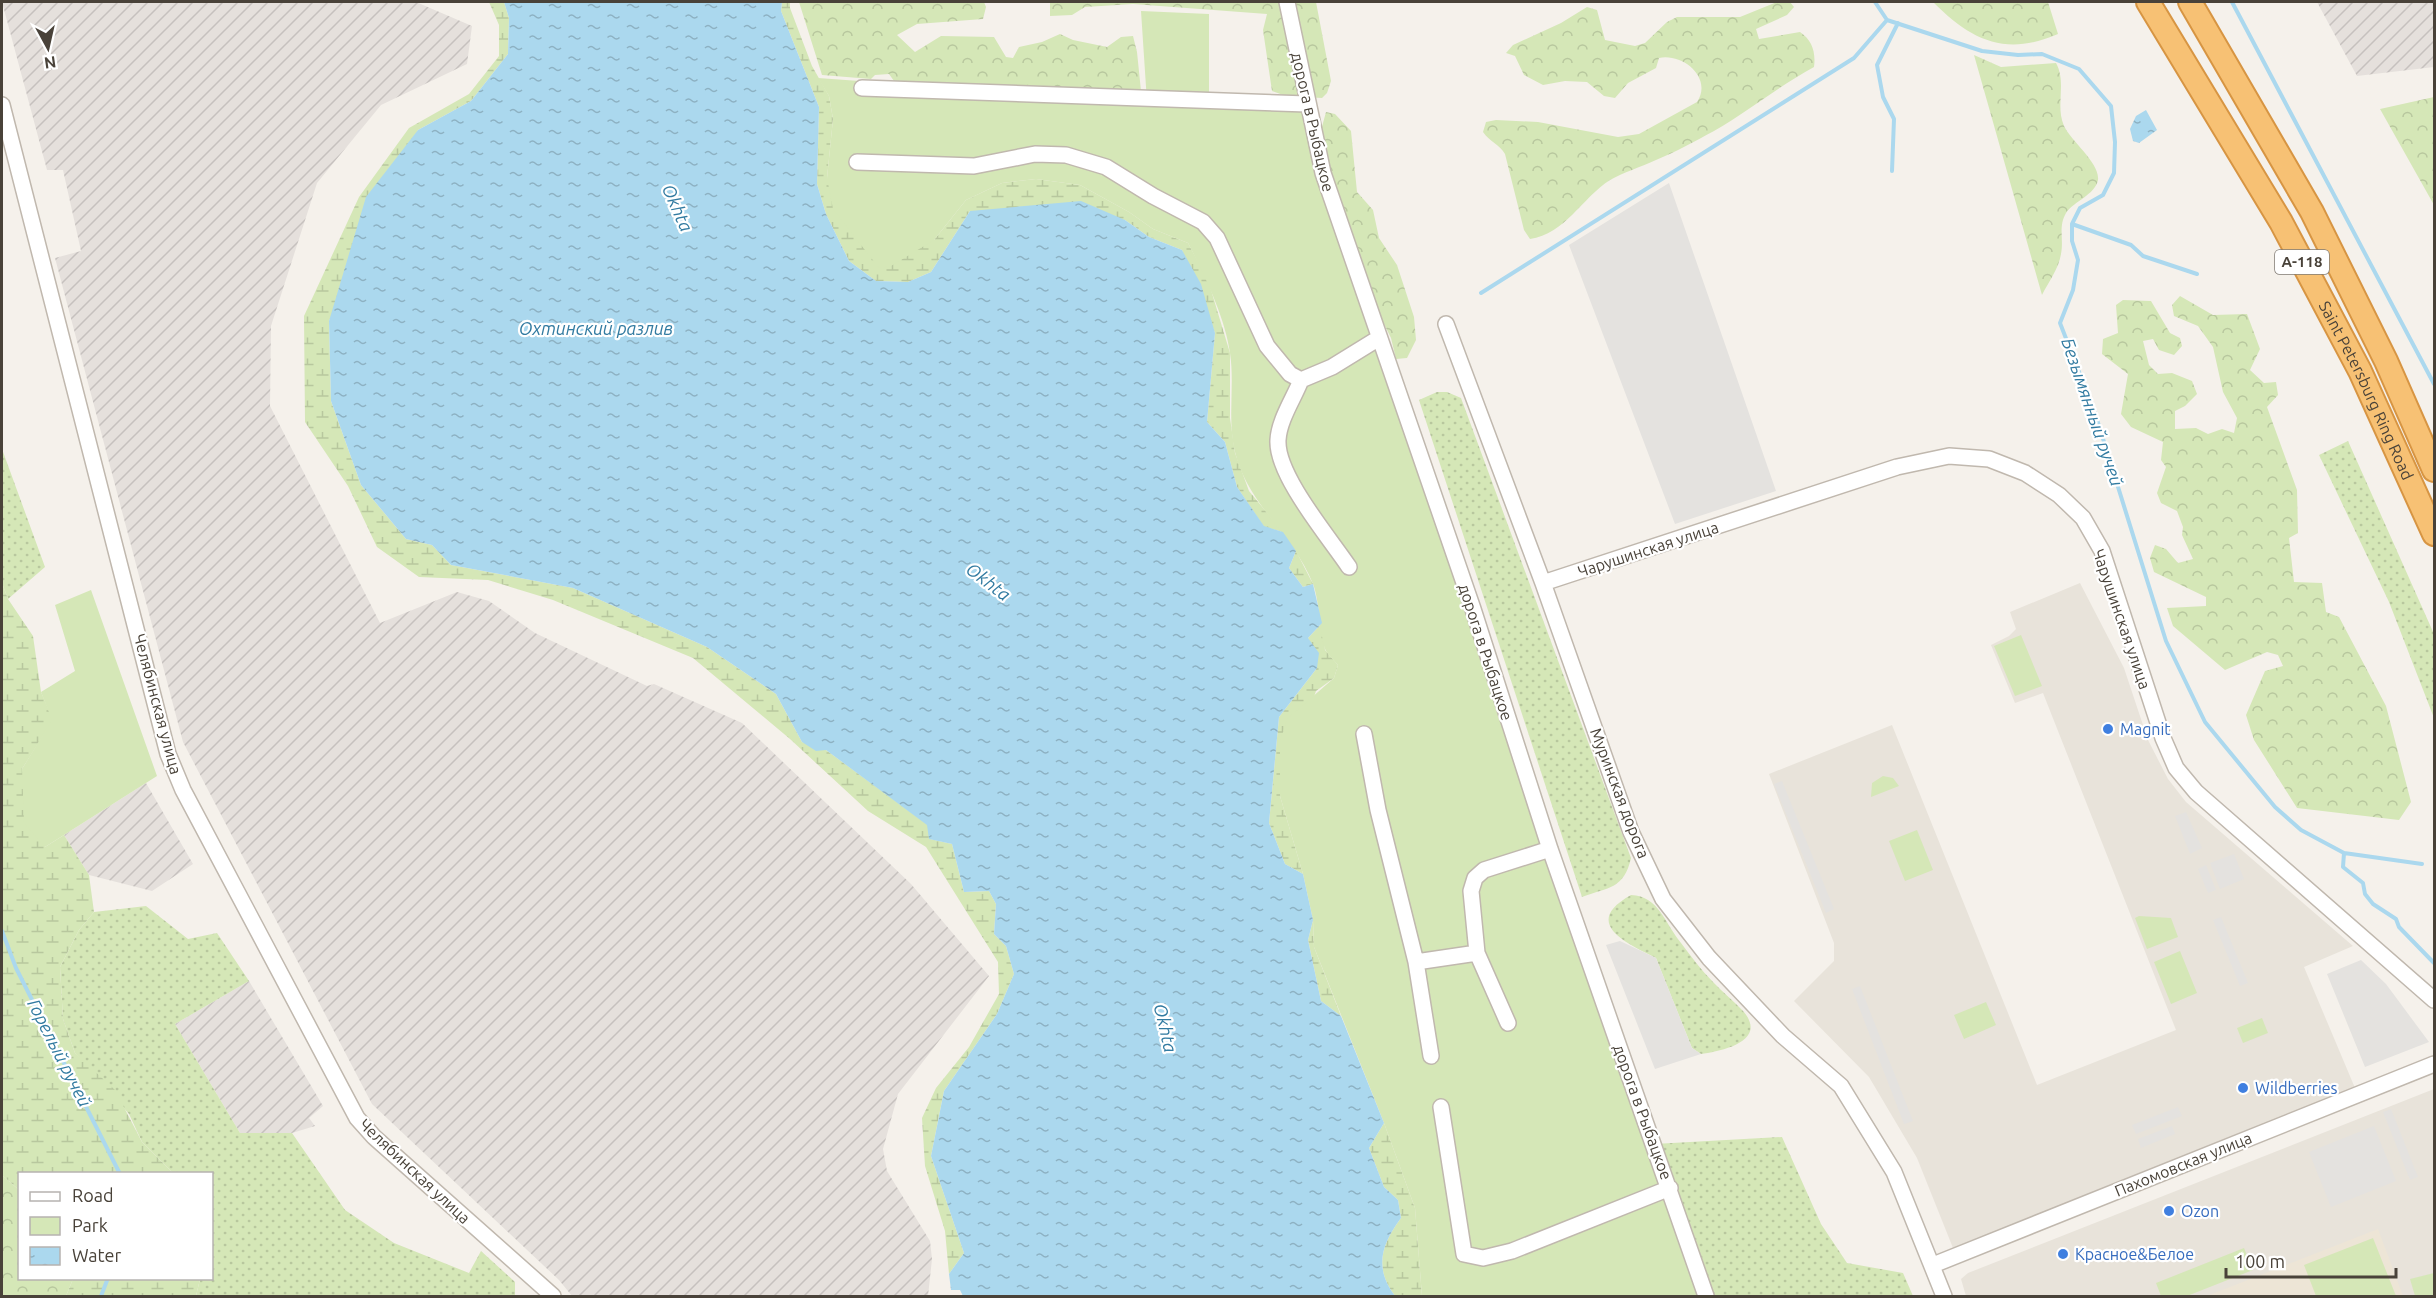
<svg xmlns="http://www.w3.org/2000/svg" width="2436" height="1298" font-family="Ubuntu,sans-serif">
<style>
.residential{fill:#e8e3da}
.industrial{fill:url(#industrial-furrows)}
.education{fill:#ede5d6}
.grass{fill:url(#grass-dots)}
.forest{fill:url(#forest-crowns)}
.wetland{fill:url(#wetland-marsh)}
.green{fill:#d5e7b7}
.parking{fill:#e4e2df}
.water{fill:url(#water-ripples)}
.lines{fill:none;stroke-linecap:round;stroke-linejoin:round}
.stream{stroke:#abd8ee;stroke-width:4}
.minor-casing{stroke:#c0b8ae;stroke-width:18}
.highway-casing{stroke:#d79543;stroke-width:26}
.minor{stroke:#fff;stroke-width:15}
.highway{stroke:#f7c174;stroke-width:22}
.shop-dot{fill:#3f7fe0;stroke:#fff;stroke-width:2}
.labels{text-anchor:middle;stroke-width:4.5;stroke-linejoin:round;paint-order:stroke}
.shield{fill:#fff;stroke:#807b74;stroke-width:1.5}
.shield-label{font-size:15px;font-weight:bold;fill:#494239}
.street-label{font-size:16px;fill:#494239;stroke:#fff}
.shop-label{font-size:16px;fill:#366cbe;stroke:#fff;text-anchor:start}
.water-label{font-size:18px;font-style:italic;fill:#327ba1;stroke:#fff}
</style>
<defs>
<pattern id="industrial-furrows" width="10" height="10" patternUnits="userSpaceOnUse" patternTransform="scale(1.5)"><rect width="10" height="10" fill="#e5e0dc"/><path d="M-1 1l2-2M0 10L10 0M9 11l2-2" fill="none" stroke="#c6c1be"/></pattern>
<pattern id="grass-dots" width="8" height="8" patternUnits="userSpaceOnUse" patternTransform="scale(1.5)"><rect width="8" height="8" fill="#d5e7b7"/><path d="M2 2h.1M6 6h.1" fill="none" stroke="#b8c79e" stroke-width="1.8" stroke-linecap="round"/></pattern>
<pattern id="forest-crowns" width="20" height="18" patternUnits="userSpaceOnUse" patternTransform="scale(1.5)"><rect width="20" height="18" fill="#d5e7b7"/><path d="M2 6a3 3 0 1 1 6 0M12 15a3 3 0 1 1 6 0" fill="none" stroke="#b8c79e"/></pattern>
<pattern id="wetland-marsh" width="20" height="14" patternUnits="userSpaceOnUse" patternTransform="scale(1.5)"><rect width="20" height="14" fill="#d5e7b7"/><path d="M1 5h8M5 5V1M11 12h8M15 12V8" fill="none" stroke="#b8c79e"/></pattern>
<pattern id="water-ripples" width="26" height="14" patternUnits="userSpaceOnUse" patternTransform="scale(1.5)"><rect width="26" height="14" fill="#abd8ee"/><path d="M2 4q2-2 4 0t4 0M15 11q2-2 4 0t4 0" fill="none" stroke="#8db1c2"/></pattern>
</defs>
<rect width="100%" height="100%" fill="#f5f1eb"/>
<path class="residential" d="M 2080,583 L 2124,668 L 2148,740 L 2168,779 L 2186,802 L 2353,946 L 2304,967 L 2355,1088 L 1953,1248 L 1917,1158 L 1869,1077 L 1794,1001 L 1834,961 L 1834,943 L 1769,774 L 1892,725 L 2037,1085 L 2176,1030 L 2043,693 L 2015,703 L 1991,645 L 2009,636 L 2016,629 L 2010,612 Z
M 2434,1089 L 2434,1296 L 1966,1296 L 1961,1279 L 1968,1273 Z"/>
<path class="industrial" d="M 2,2 L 416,2 L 472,26 L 467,64 L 381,105 L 317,183 L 271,326 L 270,406 L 380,623 L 457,592 L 489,601 L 535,633 L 647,686 L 654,684 L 742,723 L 911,884 L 989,976 L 898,1094 L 883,1149 L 887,1171 L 930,1241 L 932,1259 L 928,1296 L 572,1296 L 559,1280 L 372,1104 L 183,742 L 55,258 L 81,251 L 63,170 L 47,170 Z
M 2317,2 L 2434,2 L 2434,67 L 2357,76 Z
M 146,783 L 193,864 L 152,891 L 89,875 L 64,835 Z
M 249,981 L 323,1106 L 309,1118 L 315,1126 L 292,1133 L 240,1133 L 175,1024 Z"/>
<path class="education" d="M 2378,1229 L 2403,1296 L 2207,1296 Z"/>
<path class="grass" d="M 1437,392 L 1447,392 L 1461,398 L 1631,858 C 1624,889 1609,887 1582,897 L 1419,400 Z
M 2348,441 L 2434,634 L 2434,718 L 2389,602 L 2319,455 Z
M 2,449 L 45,567 L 8,599 L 2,583 Z
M 1631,895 C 1659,896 1665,924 1681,943 C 1691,956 1701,970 1713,982 C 1722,992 1734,1001 1743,1011 C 1769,1041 1722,1051 1701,1054 L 1692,1048 L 1656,958 C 1626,943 1581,923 1631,895 Z
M 146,906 L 188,939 L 217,933 L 249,981 L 175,1024 L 240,1133 L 292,1133 L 345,1210 L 394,1243 L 469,1273 L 481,1251 L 515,1282 L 515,1296 L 196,1296 L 200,1279 L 212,1278 L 212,1174 L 173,1173 L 142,1142 L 129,1114 L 75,1053 L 63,1019 L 60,967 L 79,930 L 94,912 Z
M 1782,1137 L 1821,1224 L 1847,1263 L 1903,1273 L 1913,1296 L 1703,1296 L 1654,1144 Z"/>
<path class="forest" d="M 799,2 L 984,2 L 986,7 L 983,19 L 917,24 L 897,35 L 915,52 L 941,36 L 994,37 L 1006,57 L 1013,58 L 1019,47 L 1042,42 L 1060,34 L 1073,40 L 1107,47 L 1121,37 L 1133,36 L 1137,52 L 1141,91 L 894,81 L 889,74 L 875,75 L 871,79 L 822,75 Z
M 1050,2 L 1316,2 L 1331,81 L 1327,93 L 1322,98 L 1286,96 L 1272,91 L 1263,30 L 1267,14 L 1133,4 L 1085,7 L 1072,15 L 1050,16 Z
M 1777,2 L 1790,2 L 1794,7 L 1787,15 L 1756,29 L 1759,39 L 1800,32 C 1812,40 1816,52 1814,67 C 1779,86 1749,111 1714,131 C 1695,141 1676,152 1656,160 C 1641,167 1624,172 1610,180 C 1582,198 1565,234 1530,239 L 1524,230 L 1505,154 C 1499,144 1490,142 1483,132 L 1486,122 L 1496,120 L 1538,122 L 1618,137 L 1639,134 L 1697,102 C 1713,78 1683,53 1659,58 L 1656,68 L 1628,83 L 1615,98 L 1604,96 L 1587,82 L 1565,81 L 1543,85 L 1524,75 L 1515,56 L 1506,53 L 1513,45 L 1561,23 L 1587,7 L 1597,10 L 1605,40 L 1635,46 L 1645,43 L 1667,22 L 1677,17 L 1740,17 Z
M 1933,2 L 2048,2 L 2058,34 C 2005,57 1971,40 1933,2 Z
M 1974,55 L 2001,67 L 2056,63 C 2067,83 2055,105 2064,126 C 2071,141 2100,163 2098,180 C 2095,195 2074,201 2066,213 C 2058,227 2064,239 2061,254 C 2059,268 2048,283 2042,295 Z
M 2434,97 L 2434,205 L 2380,109 Z
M 1326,112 L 1335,114 L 1351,131 L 1357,192 L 1373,210 L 1379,238 L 1397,265 L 1414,317 L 1416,340 L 1407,358 L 1396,359 L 1391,338 L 1368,292 L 1327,172 L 1320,134 Z
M 2180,296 L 2213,315 L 2247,314 L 2260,349 L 2250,370 L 2264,383 L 2276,382 L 2278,395 L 2267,407 L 2297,490 L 2298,533 L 2289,538 L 2294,582 L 2322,583 L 2326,612 L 2339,617 L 2386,706 L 2411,802 L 2399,820 L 2297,808 L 2254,740 L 2246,715 L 2265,671 L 2283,666 L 2278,655 L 2267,652 L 2225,670 L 2173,626 L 2167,608 L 2206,606 L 2206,597 L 2154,572 L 2150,558 L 2155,545 L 2166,549 L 2178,563 L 2193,559 L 2182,535 L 2183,527 L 2177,511 L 2161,503 L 2157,493 L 2166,467 L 2161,460 L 2163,442 L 2131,427 L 2121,414 L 2128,374 L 2102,354 L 2103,339 L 2118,333 L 2116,305 L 2123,300 L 2151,301 L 2170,333 L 2180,338 L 2182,346 L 2174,355 L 2159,350 L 2153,339 L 2143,341 L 2149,365 L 2158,374 L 2172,373 L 2192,381 L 2197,394 L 2185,406 L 2175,411 L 2175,429 L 2196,428 L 2208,434 L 2222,429 L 2234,433 L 2237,418 L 2223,392 L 2213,347 L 2198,326 L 2174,316 L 2172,305 Z
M 2,1175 L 19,1190 L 20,1278 L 73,1279 L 66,1296 L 2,1296 Z"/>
<path class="wetland" d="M 489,2 L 504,2 L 509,18 L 508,54 L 471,101 L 418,130 L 329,321 L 331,401 L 361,485 L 406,539 L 432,545 L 451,565 L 573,588 L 707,647 L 776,694 L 802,742 L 826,750 L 928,825 L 930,839 L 952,844 L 964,892 L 989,891 L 996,904 L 994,934 L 1006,946 L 1014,974 L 997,1014 L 944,1091 L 931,1156 L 964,1253 L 949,1274 L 945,1231 L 925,1166 L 922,1118 L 936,1088 L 969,1047 L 999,994 L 998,962 L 926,847 L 868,811 L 790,739 L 693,658 L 553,600 L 488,580 L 419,577 L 377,547 L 348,486 L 305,422 L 304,316 L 359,197 L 409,128 L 469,94 L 499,56 L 499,25 Z
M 782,2 L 790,2 L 790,8 L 812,66 L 829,96 L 833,119 L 827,178 L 934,240 L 966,200 L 1002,183 L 1036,179 L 1080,185 L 1129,212 L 1153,229 L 1188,243 L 1208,280 L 1230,353 L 1230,418 L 1235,453 L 1249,491 L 1283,532 L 1264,527 L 1237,487 L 1225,442 L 1207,422 L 1215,333 L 1182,250 L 1149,237 L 1125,220 L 970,211 L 931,272 L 908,282 L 876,281 L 849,261 L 826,214 L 817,184 L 819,107 L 781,11 Z
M 1296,551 L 1313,584 L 1303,587 L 1289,568 Z
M 2,583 L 8,599 L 33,636 L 41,692 L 53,720 L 22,769 L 45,847 L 64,835 L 89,875 L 94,912 L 79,930 L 60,967 L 63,1019 L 75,1053 L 115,1090 L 142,1142 L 173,1173 L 20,1174 L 19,1190 L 2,1175 Z
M 1322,623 L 1325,650 L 1338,665 L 1334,678 L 1316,691 L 1280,796 L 1303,874 L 1285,864 L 1269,823 L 1279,717 L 1317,668 L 1308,638 Z
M 1313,920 L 1314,947 L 1341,1016 L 1321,1001 L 1308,940 Z
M 1384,1123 L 1415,1208 L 1422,1296 L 1395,1296 C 1374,1268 1381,1245 1401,1218 L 1398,1200 L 1384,1187 L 1369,1148 Z
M 73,1279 L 73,1278 L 200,1279 L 196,1296 L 66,1296 Z"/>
<path class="green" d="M 1141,11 L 1209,14 L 1209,103 L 1304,109 L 1703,1296 L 1422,1296 L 1415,1208 L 1384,1123 L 1314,947 L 1313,920 L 1303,874 L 1280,796 L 1280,742 L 1287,719 L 1334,678 L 1338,665 C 1334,660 1329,656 1326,651 C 1320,639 1320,602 1313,584 C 1293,534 1248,505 1235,452 C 1227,419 1235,386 1230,353 C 1225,317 1204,274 1188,243 L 1153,229 L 1129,212 L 1080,185 L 1036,179 L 1002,183 L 966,200 L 934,240 L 891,266 L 879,268 L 833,209 L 827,178 L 833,119 L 829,96 L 818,78 L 1147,102 Z
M 91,590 L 157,776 L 45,847 L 24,823 L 22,769 L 52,720 L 41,692 L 75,671 L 55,605 Z
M 2021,635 L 2042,686 L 2015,696 L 1994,646 Z
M 1883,776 L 1893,778 L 1899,786 L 1871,797 L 1872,783 Z
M 1917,830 L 1933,870 L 1905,881 L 1889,841 Z
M 2139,916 L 2171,918 L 2178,937 L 2147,949 L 2135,918 Z
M 2180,951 L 2197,993 L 2171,1004 L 2154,962 Z
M 1986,1002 L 1996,1025 L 1964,1039 L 1954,1015 Z
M 2262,1018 L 2268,1033 L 2243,1043 L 2237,1028 Z
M 2373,1238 L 2396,1296 L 2316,1296 L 2304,1265 Z
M 2244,1248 L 2253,1270 L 2187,1296 L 2161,1296 L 2156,1283 Z
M 2434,1273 L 2434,1296 L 2415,1296 L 2410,1279 Z"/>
<path class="parking" d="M 1669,183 L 1776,491 L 1675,524 L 1569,245 Z
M 1782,781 L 1834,909 L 1826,913 L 1774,784 Z
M 2186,812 L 2202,848 L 2190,854 L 2175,816 Z
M 2234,854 L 2244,879 L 2220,889 L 2210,863 Z
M 2206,865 L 2216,890 L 2208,893 L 2198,869 Z
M 2221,917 L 2248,983 L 2240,986 L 2213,920 Z
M 1620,941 L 1656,958 L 1692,1048 L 1701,1054 L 1655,1069 L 1606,945 Z
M 2361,960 L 2386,984 L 2429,1042 L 2365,1067 L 2327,974 Z
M 1860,986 L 1913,1121 L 1904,1124 L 1852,989 Z
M 2178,1107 L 2182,1116 L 2136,1134 L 2132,1125 Z
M 2391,1109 L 2418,1177 L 2410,1180 L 2383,1112 Z
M 2172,1126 L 2175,1134 L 2141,1148 L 2138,1139 Z
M 2374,1126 L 2396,1181 L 2331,1207 L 2309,1152 Z"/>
<path class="water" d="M 504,2 L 782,2 L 781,11 L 819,107 L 817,184 L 826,214 L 849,261 L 876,281 L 908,282 L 931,272 L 970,211 L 1081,201 L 1125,220 L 1149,237 L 1182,250 L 1201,284 L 1215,333 L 1207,422 L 1225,442 L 1237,487 L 1264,526 L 1283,532 L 1296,551 L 1289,568 L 1303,587 L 1313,584 L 1322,623 L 1308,638 L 1319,653 L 1317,668 L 1279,717 L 1269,823 L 1285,864 L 1303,874 L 1313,920 L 1308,940 L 1321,1001 L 1341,1016 L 1384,1123 L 1369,1148 L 1384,1187 L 1398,1200 L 1401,1218 C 1381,1245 1374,1268 1395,1296 L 963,1296 L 960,1290 L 951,1290 L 949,1274 L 964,1253 L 931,1156 L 944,1091 L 997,1014 L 1014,974 L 1006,946 L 994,934 L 996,904 L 989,891 L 964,892 L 952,844 L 929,839 L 927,825 L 826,750 L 816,751 L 802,742 L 776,694 L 707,647 L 573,588 L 451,565 L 432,545 L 406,539 L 361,485 L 331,401 L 329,321 L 366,197 L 418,130 L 471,101 L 508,54 L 509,18 Z
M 2146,110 L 2157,130 L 2139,143 L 2133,141 L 2130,129 L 2136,116 Z"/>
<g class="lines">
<path class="stream" d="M 1875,2 L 1887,20 L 1982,51 L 2018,55 L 2042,54 L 2079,69 L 2111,106 L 2115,142 L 2114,173 L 2103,195 L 2080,208 L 2072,224 L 2072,241 L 2078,260 L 2073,290 L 2060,323 L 2095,413 L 2166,641 L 2205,722 L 2275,807 L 2301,830 L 2344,853 L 2422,864
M 2232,2 L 2434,384
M 1892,171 L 1894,119 L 1883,97 L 1877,65 L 1898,23
M 2072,224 L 2131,245 L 2143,256 L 2197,274
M 1481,293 L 1854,58 L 1887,20
M 2344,853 L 2343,867 L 2363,883 L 2365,894 L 2373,904 L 2396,919 L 2399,927 L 2434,963
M 2,931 L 16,968 L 120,1174
M 101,1296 L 108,1278"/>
<g class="minor-casing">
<path id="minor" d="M 1287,2 L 1323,173 L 1473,609 L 1550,849 L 1706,1296
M 862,88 L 1307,104
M 2,105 L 168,754 L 183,790 L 357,1118 L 374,1137 L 553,1296
M 857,162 L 974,166 L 1035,154 L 1066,155 L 1106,167 L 1153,196 L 1203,222 L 1217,238 L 1267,346 L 1290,374 L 1301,380 C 1294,398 1279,420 1278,440 C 1276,475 1329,537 1349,567
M 1446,324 L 1543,583 L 1631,832 L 1663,899 L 1709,958 L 1783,1036 L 1841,1086 L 1894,1172 L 1944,1296
M 1301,380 L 1332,367 L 1379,338
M 1543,583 L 1897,467 L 1949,456 L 1989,459 L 2025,473 L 2059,495 L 2083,518 L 2102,551 L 2163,738 L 2176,768 L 2196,792 L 2434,1000
M 1364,734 L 1378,810 L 1416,962 L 1431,1056
M 1416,962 L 1477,953
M 1508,1023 L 1477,953 L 1471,891 L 1475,878 L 1484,870 L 1550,849
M 1441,1107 L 1464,1254 L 1483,1258 L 1512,1251 L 1670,1188
M 1933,1265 L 2434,1064"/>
</g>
<g class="highway-casing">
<g id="highway">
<path id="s1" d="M 2148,2 L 2281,222 L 2360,371 L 2434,534"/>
<path d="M 2190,2 L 2312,212 L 2386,361 L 2434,470"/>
</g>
</g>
<use href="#minor" class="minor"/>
<use href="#highway" class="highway"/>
</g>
<g class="shop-dot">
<circle cx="2108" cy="729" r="6"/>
<circle cx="2243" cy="1088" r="6"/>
<circle cx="2169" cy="1211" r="6"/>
<circle cx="2063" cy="1254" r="6"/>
</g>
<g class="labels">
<rect class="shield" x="2275" y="250" width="54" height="24" rx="4.5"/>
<g class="shield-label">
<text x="2302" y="267">А-118</text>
</g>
<g class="street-label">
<text transform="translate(1313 122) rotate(77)" y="6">дорога в Рыбацкое</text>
<text dy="6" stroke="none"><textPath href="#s1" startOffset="446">Saint Petersburg Ring Road</textPath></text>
<text transform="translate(1648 549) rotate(-18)" y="6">Чарушинская улица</text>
<text transform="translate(2122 619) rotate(71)" y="6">Чарушинская улица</text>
<text transform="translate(1486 652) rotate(72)" y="6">дорога в Рыбацкое</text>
<text transform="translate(158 704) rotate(75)" y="6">Челябинская улица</text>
<text transform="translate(1620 793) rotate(69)" y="6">Муринская дорога</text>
<text transform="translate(1643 1112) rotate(70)" y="6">дорога в Рыбацкое</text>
<text transform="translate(2183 1164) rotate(-22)" y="6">Пахомовская улица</text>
<text transform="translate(415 1171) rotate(43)" y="6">Челябинская улица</text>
</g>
<g class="shop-label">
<text x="2120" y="735">Magnit</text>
<text x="2255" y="1094">Wildberries</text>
<text x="2181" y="1217">Ozon</text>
<text x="2075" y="1260">Красное&amp;Белое</text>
</g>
<g class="water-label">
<text transform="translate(677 208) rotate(66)" y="6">Okhta</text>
<text x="596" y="335">Охтинский разлив</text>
<text transform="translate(2092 412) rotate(71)" y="6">Безымянный ручей</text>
<text transform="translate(988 582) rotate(37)" y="6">Okhta</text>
<text transform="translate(1165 1028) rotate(77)" y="6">Okhta</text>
<text transform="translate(59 1053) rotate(63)" y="6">Горелый ручей</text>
</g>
</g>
<rect width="2436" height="1298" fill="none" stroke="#494239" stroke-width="6"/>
<rect x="18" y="1172" width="195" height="108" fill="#ffffff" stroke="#b6b3b0" stroke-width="1.5"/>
<rect x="30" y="1192" width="30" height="9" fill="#ffffff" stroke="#b6b3b0" stroke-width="1.5"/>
<text x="72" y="1202" font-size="18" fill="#494239">Road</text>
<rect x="30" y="1217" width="30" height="18" fill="#d5e7b7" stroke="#b6b3b0" stroke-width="1.5"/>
<text x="72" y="1232" font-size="18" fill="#494239">Park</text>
<rect x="30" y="1247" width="30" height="18" fill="url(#water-ripples)" stroke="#b6b3b0" stroke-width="1.5"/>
<text x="72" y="1262" font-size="18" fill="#494239">Water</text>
<g transform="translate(48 48) rotate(172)" stroke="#ffffff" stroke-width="4.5" paint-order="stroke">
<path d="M0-4.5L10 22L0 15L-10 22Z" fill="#494239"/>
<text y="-9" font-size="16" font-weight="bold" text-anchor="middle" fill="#494239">N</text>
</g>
<path d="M2226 1268v9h170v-9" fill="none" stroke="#494239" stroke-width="3"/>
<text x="2235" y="1268" font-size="18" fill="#494239" stroke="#ffffff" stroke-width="4.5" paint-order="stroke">100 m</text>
</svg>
